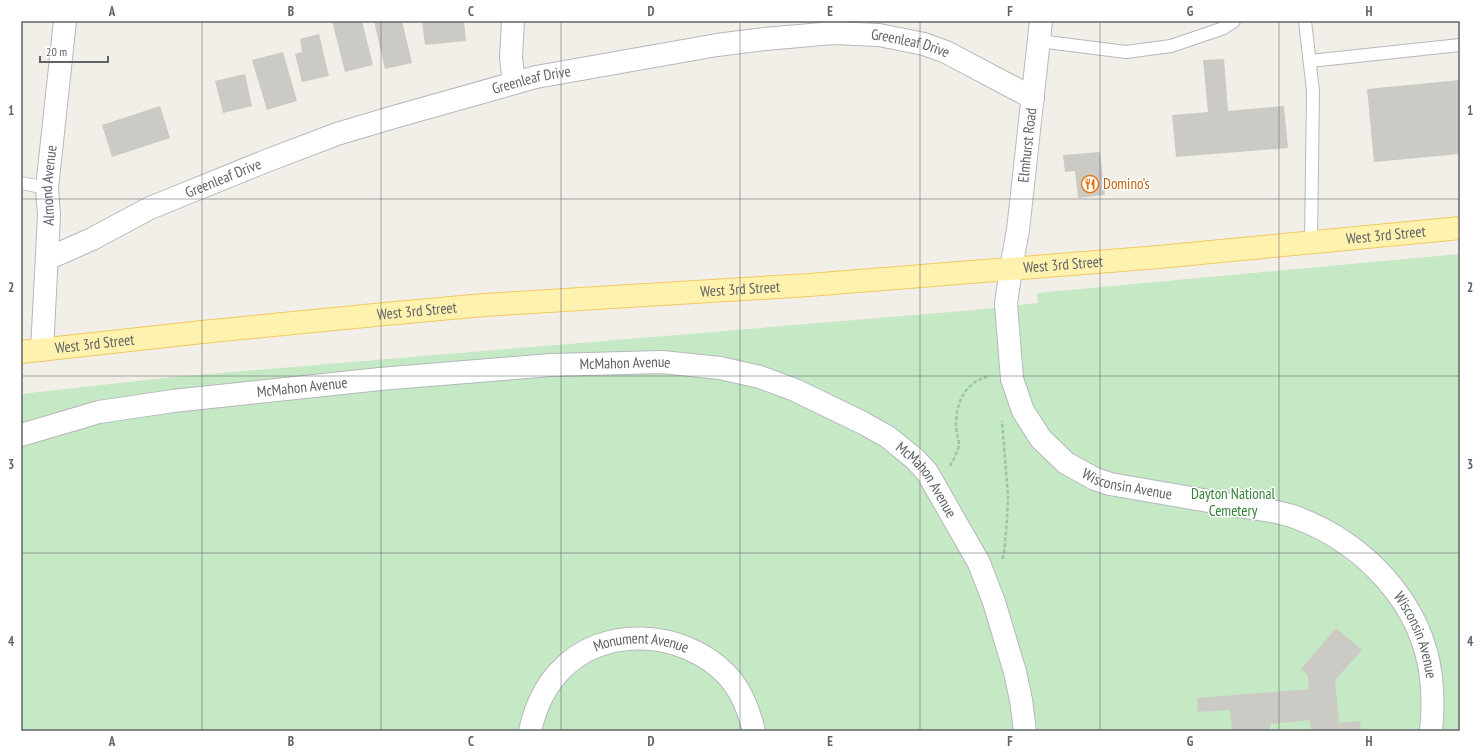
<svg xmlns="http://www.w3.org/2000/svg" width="1481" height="752" font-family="'PT Sans Narrow',sans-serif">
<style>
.green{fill:#c5e8c5}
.building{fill:#cccac5}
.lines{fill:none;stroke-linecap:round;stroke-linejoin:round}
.lane-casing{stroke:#b5b8bc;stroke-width:14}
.street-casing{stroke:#b5b8bc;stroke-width:24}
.secondary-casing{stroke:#b6babf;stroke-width:24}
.primary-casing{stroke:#f2c960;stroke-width:24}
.path{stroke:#9cc7a9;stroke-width:2.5;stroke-dasharray:4 2;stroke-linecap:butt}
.lane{stroke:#fff;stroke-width:12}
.street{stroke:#fff;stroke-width:22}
.secondary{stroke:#fff;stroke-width:22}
.primary{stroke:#fff2af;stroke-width:22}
.grid{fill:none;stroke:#5f6368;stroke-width:1;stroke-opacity:0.55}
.labels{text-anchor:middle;stroke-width:3;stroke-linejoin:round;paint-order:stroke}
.street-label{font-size:15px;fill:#5f6368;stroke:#fff}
.food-label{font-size:15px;fill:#c56008;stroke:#fff;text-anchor:start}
.park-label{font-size:15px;fill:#348238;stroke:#fff}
.neatline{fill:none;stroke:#5f6368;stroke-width:1.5}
.grid-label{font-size:13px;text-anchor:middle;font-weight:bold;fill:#5f6368}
</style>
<rect width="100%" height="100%" fill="#f1efe8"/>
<path class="green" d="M 1460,254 L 1460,731 L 21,731 L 21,394 L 173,377 L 975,310 L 1038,303 L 1037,293 Z"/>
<path class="building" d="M 332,21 L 362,21 L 373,65 L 345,72 Z
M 374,21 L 402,21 L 412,63 L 385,69 Z
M 422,21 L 464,21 L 466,41 L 425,45 Z
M 319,34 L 329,76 L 302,82 L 295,54 L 302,52 L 300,39 Z
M 283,52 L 297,101 L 267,110 L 252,60 Z
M 1224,59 L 1228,111 L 1284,106 L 1288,148 L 1176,157 L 1172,115 L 1208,112 L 1203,60 Z
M 245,74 L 252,106 L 223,113 L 215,81 Z
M 1460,80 L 1460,154 L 1374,162 L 1367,89 Z
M 160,106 L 170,138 L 112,157 L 102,125 Z
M 1100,152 L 1105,195 L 1078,198 L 1075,171 L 1065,172 L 1063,155 Z
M 1336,628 L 1362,650 L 1335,680 L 1339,723 L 1360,721 L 1361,731 L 1311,731 L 1310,720 L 1270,724 L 1270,731 L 1232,731 L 1230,710 L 1198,712 L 1197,698 L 1309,689 L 1308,675 L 1301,669 Z"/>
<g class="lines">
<g class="lane-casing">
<path id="lane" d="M 1305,21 L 1313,91 L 1311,242
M 1039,41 L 1126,52 L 1171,46 L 1224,28 L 1234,21
M 1310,61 L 1460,45
M 21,183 L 47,188"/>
</g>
<g class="street-casing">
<g id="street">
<path d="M 513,21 L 511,57 L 514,83"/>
<path id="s1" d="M 47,259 L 92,239 L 150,208 L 266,161 L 337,134 L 394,117 L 536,77 L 717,45 L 765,39 L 833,33 L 879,35 L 924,44 L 946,52 L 1033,98"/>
<path id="s2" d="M 1011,268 L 1006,304 L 1012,379 L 1023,411 L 1041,439 L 1066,463 L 1095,479 L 1110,484 C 1151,491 1192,498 1232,505 C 1253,508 1275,510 1295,517 C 1363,542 1422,602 1431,677 C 1433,695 1433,713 1431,731"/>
<path id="s3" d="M 42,350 L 49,215 L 47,188 L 65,21"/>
<path id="s4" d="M 21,435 L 99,412 L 173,401 L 380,379 L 551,365 L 662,362 L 720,368 L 760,377 L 795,390 L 863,423 L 888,437 L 915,459 L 927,472 L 979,563 L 994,602 L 1015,672 L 1021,700 L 1025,731"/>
<path id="s5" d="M 530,731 C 535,709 543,689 559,672 C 602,624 683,630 726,674 C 741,689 749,711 754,731"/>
</g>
</g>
<g class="secondary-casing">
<g id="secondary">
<path id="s6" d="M 1011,268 L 1018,230 L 1041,21"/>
</g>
</g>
<g class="primary-casing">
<g id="primary">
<path id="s7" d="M 21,352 L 202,332 L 385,314 L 484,305 L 809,285 L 1159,257 L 1460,228"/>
</g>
</g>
<path class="path" d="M 950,466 C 953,460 958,452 959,445 C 959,439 956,433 956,427 C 956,402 964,383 989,376
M 1002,559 L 1004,554 L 1007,520 L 1008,496 L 1002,421"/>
<use href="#lane" class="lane"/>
<use href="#street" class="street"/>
<use href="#secondary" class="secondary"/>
<use href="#primary" class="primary"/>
</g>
<path class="grid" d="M 202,21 L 202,731M 381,21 L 381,731M 561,21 L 561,731M 740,21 L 740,731M 920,21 L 920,731M 1100,21 L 1100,731M 1279,21 L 1279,731M 21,199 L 1460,199M 21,376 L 1460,376M 21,553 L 1460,553"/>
<defs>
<g id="restaurant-ring" transform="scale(0.9)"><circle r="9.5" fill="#fff" stroke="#e8710a" stroke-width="1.5"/><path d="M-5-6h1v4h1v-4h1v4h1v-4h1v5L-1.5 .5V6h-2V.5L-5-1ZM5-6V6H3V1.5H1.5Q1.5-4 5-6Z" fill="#e8710a"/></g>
</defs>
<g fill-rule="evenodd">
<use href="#restaurant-ring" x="1090" y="184"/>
</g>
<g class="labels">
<g class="street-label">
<text dy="5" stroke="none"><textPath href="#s1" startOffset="902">Greenleaf Drive</textPath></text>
<text dy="5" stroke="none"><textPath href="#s1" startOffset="518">Greenleaf Drive</textPath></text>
<text dy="5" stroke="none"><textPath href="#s6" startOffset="124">Elmhurst Road</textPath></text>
<text dy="5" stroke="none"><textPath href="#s1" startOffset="194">Greenleaf Drive</textPath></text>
<text dy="5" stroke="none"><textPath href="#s3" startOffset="165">Almond Avenue</textPath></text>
<text dy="5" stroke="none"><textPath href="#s7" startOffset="1370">West 3rd Street</textPath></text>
<text dy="5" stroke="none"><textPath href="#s7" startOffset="1046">West 3rd Street</textPath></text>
<text dy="5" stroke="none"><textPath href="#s7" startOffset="722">West 3rd Street</textPath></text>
<text dy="5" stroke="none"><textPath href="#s7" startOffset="398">West 3rd Street</textPath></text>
<text dy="5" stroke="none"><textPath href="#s7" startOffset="74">West 3rd Street</textPath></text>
<text dy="5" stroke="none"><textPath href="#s4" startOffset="610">McMahon Avenue</textPath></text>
<text dy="5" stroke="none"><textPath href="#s4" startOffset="286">McMahon Avenue</textPath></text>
<text dy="5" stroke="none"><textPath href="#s4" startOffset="946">McMahon Avenue</textPath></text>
<text dy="5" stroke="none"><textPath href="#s2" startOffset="279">Wisconsin Avenue</textPath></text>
<text dy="5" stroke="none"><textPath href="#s2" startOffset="626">Wisconsin Avenue</textPath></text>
<text dy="5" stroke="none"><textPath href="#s5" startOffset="158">Monument Avenue</textPath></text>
</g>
<g class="food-label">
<text x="1103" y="189">Domino’s</text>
</g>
<g class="park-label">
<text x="1233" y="499">Dayton National<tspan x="1233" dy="17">Cemetery</tspan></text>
</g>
</g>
<rect width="1481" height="752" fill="none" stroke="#ffffff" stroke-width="44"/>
<path d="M40 56v6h68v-6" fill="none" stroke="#5f6368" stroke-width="2"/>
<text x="46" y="56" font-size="12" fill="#5f6368" stroke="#ffffff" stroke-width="3" paint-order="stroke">20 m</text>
<rect x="22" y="22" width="1437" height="708" class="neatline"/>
<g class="grid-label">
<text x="112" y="16">A</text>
<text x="291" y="16">B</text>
<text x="471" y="16">C</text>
<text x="651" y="16">D</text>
<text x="830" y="16">E</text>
<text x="1010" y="16">F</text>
<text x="1190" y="16">G</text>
<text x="1369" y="16">H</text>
<text x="11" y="115">1</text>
<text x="1470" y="115">1</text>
<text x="11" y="292">2</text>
<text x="1470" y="292">2</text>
<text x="11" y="469">3</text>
<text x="1470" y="469">3</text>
<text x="11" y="646">4</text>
<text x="1470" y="646">4</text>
<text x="112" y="746">A</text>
<text x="291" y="746">B</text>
<text x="471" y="746">C</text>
<text x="651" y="746">D</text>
<text x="830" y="746">E</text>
<text x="1010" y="746">F</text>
<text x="1190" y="746">G</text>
<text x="1369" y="746">H</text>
</g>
</svg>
